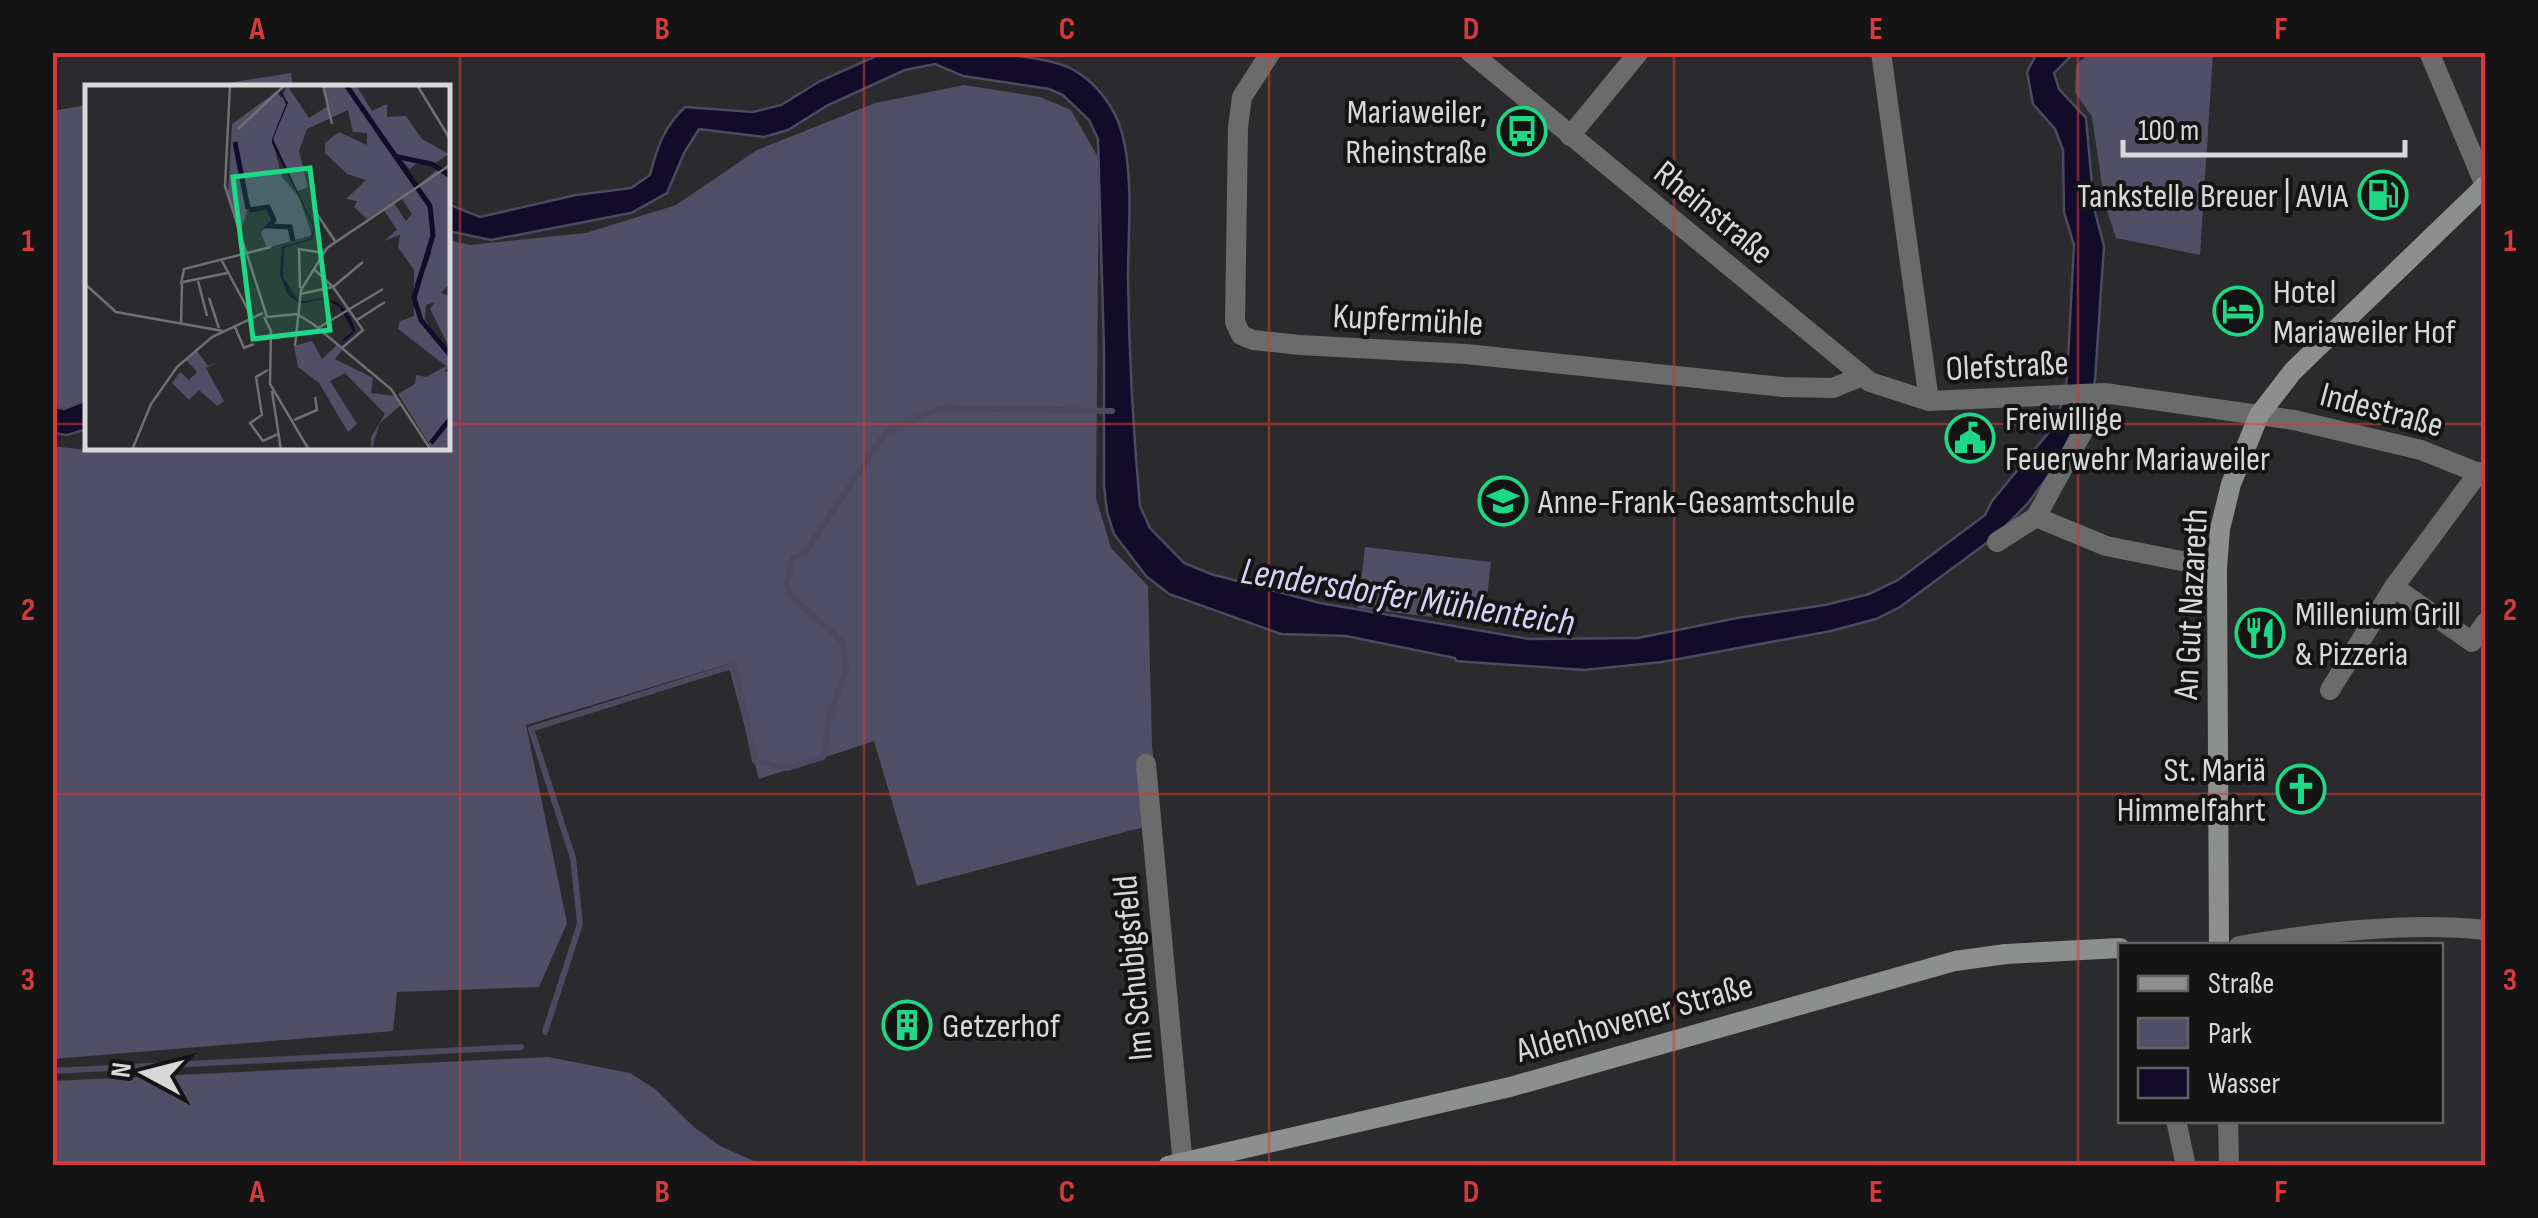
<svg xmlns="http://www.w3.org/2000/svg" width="2538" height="1218" font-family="'Sofia Sans Condensed',sans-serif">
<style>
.green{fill:#514f66}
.water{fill:#120c2a;stroke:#4d495f;stroke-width:2.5}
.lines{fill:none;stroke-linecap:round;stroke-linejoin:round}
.stream{stroke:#4d495f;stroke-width:6}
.minor{stroke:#6a6b6a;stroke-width:20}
.tertiary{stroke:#6a6b6a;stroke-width:20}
.secondary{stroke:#8d8f8e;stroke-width:20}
.grid{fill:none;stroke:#d63a3a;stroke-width:2.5;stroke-opacity:0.55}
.labels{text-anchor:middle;stroke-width:8;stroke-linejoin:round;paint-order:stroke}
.poi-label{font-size:35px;fill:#d8d8da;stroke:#141415;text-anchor:start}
.street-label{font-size:35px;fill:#d8d8da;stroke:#141415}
.water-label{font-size:38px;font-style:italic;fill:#d5d2f9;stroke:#141415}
.inset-river{fill:none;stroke:#120c2a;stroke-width:5}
.inset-road{fill:none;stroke:#707073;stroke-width:2.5}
.view{fill:#1ed887;fill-opacity:0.15;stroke:#1ed887;stroke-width:5}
.inset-edge{fill:none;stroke:#d8d8da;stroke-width:5}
.neatline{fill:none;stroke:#d63a3a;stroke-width:4}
.grid-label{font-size:32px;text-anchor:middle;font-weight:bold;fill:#d63a3a}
</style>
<rect width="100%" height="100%" fill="#2b2b2e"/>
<path class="green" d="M 2091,52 L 2213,53 L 2200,255 L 2116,238 L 2105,205 L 2092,117 L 2075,92 L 2076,65 Z
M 291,73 L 293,87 L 203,87 Z
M 964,85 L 1040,97 L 1071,110 L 1099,159 L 1096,498 L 1111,548 L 1148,586 L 1152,746 L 1160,819 L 1144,827 L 917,886 L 874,741 L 759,779 L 728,664 L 526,725 L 567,923 L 539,987 L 397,992 L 393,1031 L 53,1059 L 52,446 L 86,450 L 448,448 L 448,240 L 470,245 L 586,233 L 676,205 L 757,150 L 875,103 Z
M 87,105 L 87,400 L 64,409 L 52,407 L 52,111 Z
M 1365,547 L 1491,562 L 1484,623 L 1358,608 Z
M 548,1057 L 630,1073 L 655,1089 L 695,1128 L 720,1146 L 763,1165 L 53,1165 L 53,1081 Z"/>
<path class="water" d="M 883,53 C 929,53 1034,49 1072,69 C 1096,82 1115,107 1122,133 C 1134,178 1128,232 1128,278 C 1129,354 1133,430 1140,506 L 1150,528 L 1184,563 L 1211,574 L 1320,603 L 1529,639 L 1638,638 L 1737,618 L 1825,605 L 1869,594 L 1898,580 L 1985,515 L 1992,501 L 2049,432 L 2064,399 L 2067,377 L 2074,245 L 2064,212 L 2063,150 L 2055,129 L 2033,104 L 2027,72 L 2037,53 L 2074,53 L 2054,73 L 2059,89 L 2086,118 L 2094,208 L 2104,246 L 2095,380 L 2085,426 L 2029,502 L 1996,536 L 1900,607 L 1876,619 L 1831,631 L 1662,662 L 1584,670 L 1456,661 L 1455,658 L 1346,636 L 1281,634 L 1169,594 L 1146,576 L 1114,534 L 1107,512 L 1104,486 L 1104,350 L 1098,139 L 1089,120 L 1063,95 L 1049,89 L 963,76 L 935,64 L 905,70 L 828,105 L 788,130 L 764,137 L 699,129 L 684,153 L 667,193 L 631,213 L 491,240 L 448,231 L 448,204 L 480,217 L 576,195 L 631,188 L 650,175 C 657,147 664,127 685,107 L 753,112 L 781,105 L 820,81 Z
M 87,400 L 87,429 L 67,435 L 53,433 L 53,407 L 64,409 Z"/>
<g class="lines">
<path class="stream" d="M 545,1032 L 580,924 L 573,858 L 531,729 L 735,665 L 755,761 L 788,768 L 823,757 L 830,713 L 846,670 L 843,642 L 794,599 L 786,586 L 793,558 L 805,553 L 886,432 L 940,408 L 1112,411
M 52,1071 L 521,1047"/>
<path class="minor" d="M 1271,52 L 1242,97 L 1238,127 L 1235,322 L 1241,335 L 1253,340 L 1300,345 L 1466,354 L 1783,387 L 1833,388 L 1862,376
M 1470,52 L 1870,382 L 1929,401 L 2104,393 L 2294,420 L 2421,450 L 2486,476
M 1881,52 L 1929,401
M 2429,52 L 2485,185
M 1570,136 L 1639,52
M 2036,517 L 2106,546 L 2217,568
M 1997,542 L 2036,517 L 2104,393
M 2394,587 L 2472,642 L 2486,622
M 2330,690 L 2394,587 L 2479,472
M 1146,764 L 1183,1166
M 2239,946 C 2317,933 2407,921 2486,930
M 2176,1120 L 2186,1166"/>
<path class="tertiary" d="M 2228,1120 L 2229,1166"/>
<path class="secondary" d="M 2219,946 L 2217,568 L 2220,529 L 2231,484 L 2259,415 L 2293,371 L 2486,185
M 1168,1166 L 1510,1087 L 1955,961 L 2006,954 L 2120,948"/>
</g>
<path class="grid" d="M 460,52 L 460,1166M 864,52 L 864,1166M 1269,52 L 1269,1166M 1674,52 L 1674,1166M 2078,52 L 2078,1166M 52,424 L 88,424M 448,424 L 2486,424M 52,794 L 2486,794"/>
<defs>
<g id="bus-ring" transform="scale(2.5)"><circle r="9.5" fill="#141415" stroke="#1ed887" stroke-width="1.5"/><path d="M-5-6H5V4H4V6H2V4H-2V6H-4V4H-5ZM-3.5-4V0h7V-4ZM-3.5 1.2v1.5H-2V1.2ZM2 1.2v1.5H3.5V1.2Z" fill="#1ed887"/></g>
<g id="fuel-ring" transform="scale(2.5)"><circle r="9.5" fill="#141415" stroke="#1ed887" stroke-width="1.5"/><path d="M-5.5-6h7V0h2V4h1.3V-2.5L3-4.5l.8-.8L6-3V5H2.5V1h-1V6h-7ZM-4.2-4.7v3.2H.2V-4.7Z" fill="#1ed887"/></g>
<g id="hotel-ring" transform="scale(2.5)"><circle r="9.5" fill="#141415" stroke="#1ed887" stroke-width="1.5"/><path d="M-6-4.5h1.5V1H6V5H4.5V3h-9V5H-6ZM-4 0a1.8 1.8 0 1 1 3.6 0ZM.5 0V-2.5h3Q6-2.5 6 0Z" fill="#1ed887"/></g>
<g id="civic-ring" transform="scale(2.5)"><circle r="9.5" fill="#141415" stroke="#1ed887" stroke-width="1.5"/><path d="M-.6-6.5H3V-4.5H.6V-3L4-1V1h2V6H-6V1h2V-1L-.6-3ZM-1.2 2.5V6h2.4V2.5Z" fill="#1ed887"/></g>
<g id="school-ring" transform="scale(2.5)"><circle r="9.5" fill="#141415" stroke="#1ed887" stroke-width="1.5"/><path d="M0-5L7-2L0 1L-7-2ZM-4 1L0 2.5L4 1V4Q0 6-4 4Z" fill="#1ed887"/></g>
<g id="restaurant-ring" transform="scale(2.5)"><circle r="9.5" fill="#141415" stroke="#1ed887" stroke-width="1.5"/><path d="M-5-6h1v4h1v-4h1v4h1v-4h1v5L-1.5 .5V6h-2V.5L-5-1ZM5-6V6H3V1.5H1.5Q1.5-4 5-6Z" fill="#1ed887"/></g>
<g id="church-ring" transform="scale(2.5)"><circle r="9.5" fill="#141415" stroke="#1ed887" stroke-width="1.5"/><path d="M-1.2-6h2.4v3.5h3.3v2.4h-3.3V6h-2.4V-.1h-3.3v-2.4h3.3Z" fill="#1ed887"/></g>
<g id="building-ring" transform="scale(2.5)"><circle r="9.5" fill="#141415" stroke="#1ed887" stroke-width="1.5"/><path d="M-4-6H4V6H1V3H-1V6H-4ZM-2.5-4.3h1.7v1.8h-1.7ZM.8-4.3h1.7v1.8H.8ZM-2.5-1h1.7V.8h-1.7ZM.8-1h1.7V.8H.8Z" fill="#1ed887"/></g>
</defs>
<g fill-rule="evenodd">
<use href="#bus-ring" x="1522" y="131"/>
<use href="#fuel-ring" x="2383" y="195"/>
<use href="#hotel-ring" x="2238" y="311"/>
<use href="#civic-ring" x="1970" y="438"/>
<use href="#school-ring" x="1503" y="501"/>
<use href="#restaurant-ring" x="2260" y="633"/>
<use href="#church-ring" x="2301" y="789"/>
<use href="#building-ring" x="907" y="1025"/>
</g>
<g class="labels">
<g class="poi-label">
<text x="1487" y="123" text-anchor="end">Mariaweiler,<tspan x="1487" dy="40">Rheinstraße</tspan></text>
<text x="2348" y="207" text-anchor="end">Tankstelle Breuer | AVIA</text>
<text x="2273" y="303">Hotel<tspan x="2273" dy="40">Mariaweiler Hof</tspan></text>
<text x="2005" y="430">Freiwillige<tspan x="2005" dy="40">Feuerwehr Mariaweiler</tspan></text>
<text x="1538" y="513">Anne-Frank-Gesamtschule</text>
<text x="2295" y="625">Millenium Grill<tspan x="2295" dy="40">&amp; Pizzeria</tspan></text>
<text x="2266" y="781" text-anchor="end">St. Mariä<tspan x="2266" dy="40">Himmelfahrt</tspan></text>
<text x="942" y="1037">Getzerhof</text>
</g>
<g class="street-label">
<text transform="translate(1714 212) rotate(39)" y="12">Rheinstraße</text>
<text transform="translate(1408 319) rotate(3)" y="12">Kupfermühle</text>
<text transform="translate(2007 365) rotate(-3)" y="12">Olefstraße</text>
<text transform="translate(2382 409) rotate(15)" y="12">Indestraße</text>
<text transform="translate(2190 604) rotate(-87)" y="12">An Gut Nazareth</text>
<text transform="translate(1132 968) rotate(-95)" y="12">Im Schubigsfeld</text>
<text transform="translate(1634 1017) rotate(-16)" y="12">Aldenhovener Straße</text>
</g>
<g class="water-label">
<text transform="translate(1408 596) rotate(9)" y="13">Lendersdorfer Mühlenteich</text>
</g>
</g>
<g transform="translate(85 85)">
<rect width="365" height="365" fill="#2b2b2e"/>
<path d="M 202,0 L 224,33 L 243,21 L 239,0 L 271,0 L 287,26 L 302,19 L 302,32 L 321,31 L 337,54 L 364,69 L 350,78 L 365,94 L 365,198 L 356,208 L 365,211 L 365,264 L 345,224 L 350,217 L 341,220 L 340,234 L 365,274 L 360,287 L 365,286 L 365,365 L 348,365 L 313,309 L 330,299 L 331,290 L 341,292 L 361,281 L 313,244 L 315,236 L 329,231 L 329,185 L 313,162 L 315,150 L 299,156 L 312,145 L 298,124 L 309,118 L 321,136 L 327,129 L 317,114 L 354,83 L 333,77 L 325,84 L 289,45 L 330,103 L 282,134 L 269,122 L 272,116 L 261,114 L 281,95 L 262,89 L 240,68 L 240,58 L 254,47 L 282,60 L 282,48 L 268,47 L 263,25 L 222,44 L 214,66 L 223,102 L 211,107 L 187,54 L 197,92 L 214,112 L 227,150 L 182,163 L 176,148 L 188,134 L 184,122 L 167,125 L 157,95 L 162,126 L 156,146 L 143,109 L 147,39 L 191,7 L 197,13 ZM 227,256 L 237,274 L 252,260 L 257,265 L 250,274 L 288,293 L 286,308 L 311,311 L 316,320 L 295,338 L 286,365 L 286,352 L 300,329 L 260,288 L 245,296 L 272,339 L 263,347 L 234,298 L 213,282 L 209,261 ZM 112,266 L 123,281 L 135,276 L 121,283 L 139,316 L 132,321 L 114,305 L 104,315 L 87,298 L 95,287 L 104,295 L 112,287 L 101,275 Z" fill="#514f66"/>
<path d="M 192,0 L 203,18 L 188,54 L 230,143 L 227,154 L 199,163 L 198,192 L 214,217 L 237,213 L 252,217 L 259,224 L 266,233 L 270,246 L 263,254 L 255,257 L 268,246 L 254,221 L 237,214 L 215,219 L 202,209 L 195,189 L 197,162 L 225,154 L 229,143 L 187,58 L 187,54 L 201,19 Z" fill="#120c2a"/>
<path class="inset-river" d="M 261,0 L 345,121 L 348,150 L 329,213 L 336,235 L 365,270M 150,57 L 163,124M 309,71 L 347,79 L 365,91M 164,125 L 183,122 L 189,135 L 184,141 L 205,142 L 208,156M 332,201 L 344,166M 346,358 L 365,334"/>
<path class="inset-road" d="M 145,0 L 140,101 L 182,232 L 212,229 L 228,239 L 306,304 L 346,365M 238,0 L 247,39M 332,0 L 365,54M 153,44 L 200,0M 232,129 L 250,156M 137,176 L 167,232M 229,184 L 248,202 L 278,177M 113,196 L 122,231M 98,197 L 142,188M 0,199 L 31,227 L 138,246M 96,199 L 99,184 L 186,162M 215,203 L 214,164 L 239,168M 215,209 L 248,202 L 278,245 L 257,263M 124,213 L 134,243M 179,232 L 186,246 L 185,299 L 224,365M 272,235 L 300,217M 96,238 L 97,198M 149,240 L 159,263 L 169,259M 233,243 L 298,204M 210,261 L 216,205 L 242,163 L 365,80M 183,285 L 171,292 L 177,330 L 165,338 L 178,356 L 193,349M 187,306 L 196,365M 209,335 L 232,325 L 230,312M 47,365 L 66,319 L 92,282 L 127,252 L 178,228"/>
<path class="view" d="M 225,83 L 245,245 L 168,254 L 148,92 Z"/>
<rect width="365" height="365" class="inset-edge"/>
</g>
<rect width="2538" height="1218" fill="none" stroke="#141415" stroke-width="110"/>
<rect x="2118" y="943" width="325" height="180" fill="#141415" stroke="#626264" stroke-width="2.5"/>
<rect x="2138" y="976" width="50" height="15" fill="#8d8f8e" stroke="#626264" stroke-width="2.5"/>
<text x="2208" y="993" font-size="30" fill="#d8d8da">Straße</text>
<rect x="2138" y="1018" width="50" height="30" fill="#514f66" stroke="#626264" stroke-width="2.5"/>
<text x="2208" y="1043" font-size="30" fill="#d8d8da">Park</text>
<rect x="2138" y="1068" width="50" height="30" fill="#120c2a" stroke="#626264" stroke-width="2.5"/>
<text x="2208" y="1093" font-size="30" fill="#d8d8da">Wasser</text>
<g transform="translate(145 1073) rotate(277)" stroke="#141415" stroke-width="8" paint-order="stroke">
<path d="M0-8L18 38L0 25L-18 38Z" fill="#d8d8da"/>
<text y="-15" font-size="28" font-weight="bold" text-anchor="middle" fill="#d8d8da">N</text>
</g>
<path d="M2123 140v15h282v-15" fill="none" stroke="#d8d8da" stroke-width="5"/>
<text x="2138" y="140" font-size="30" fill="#d8d8da" stroke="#141415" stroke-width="8" paint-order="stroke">100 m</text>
<rect x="55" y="55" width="2428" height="1108" class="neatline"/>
<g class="grid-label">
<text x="257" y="39">A</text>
<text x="662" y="39">B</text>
<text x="1067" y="39">C</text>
<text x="1471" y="39">D</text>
<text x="1876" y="39">E</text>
<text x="2281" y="39">F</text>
<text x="28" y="251">1</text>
<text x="2510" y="251">1</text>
<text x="28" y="620">2</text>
<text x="2510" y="620">2</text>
<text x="28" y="990">3</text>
<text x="2510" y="990">3</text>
<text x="257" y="1202">A</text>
<text x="662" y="1202">B</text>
<text x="1067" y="1202">C</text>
<text x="1471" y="1202">D</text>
<text x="1876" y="1202">E</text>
<text x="2281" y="1202">F</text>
</g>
</svg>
